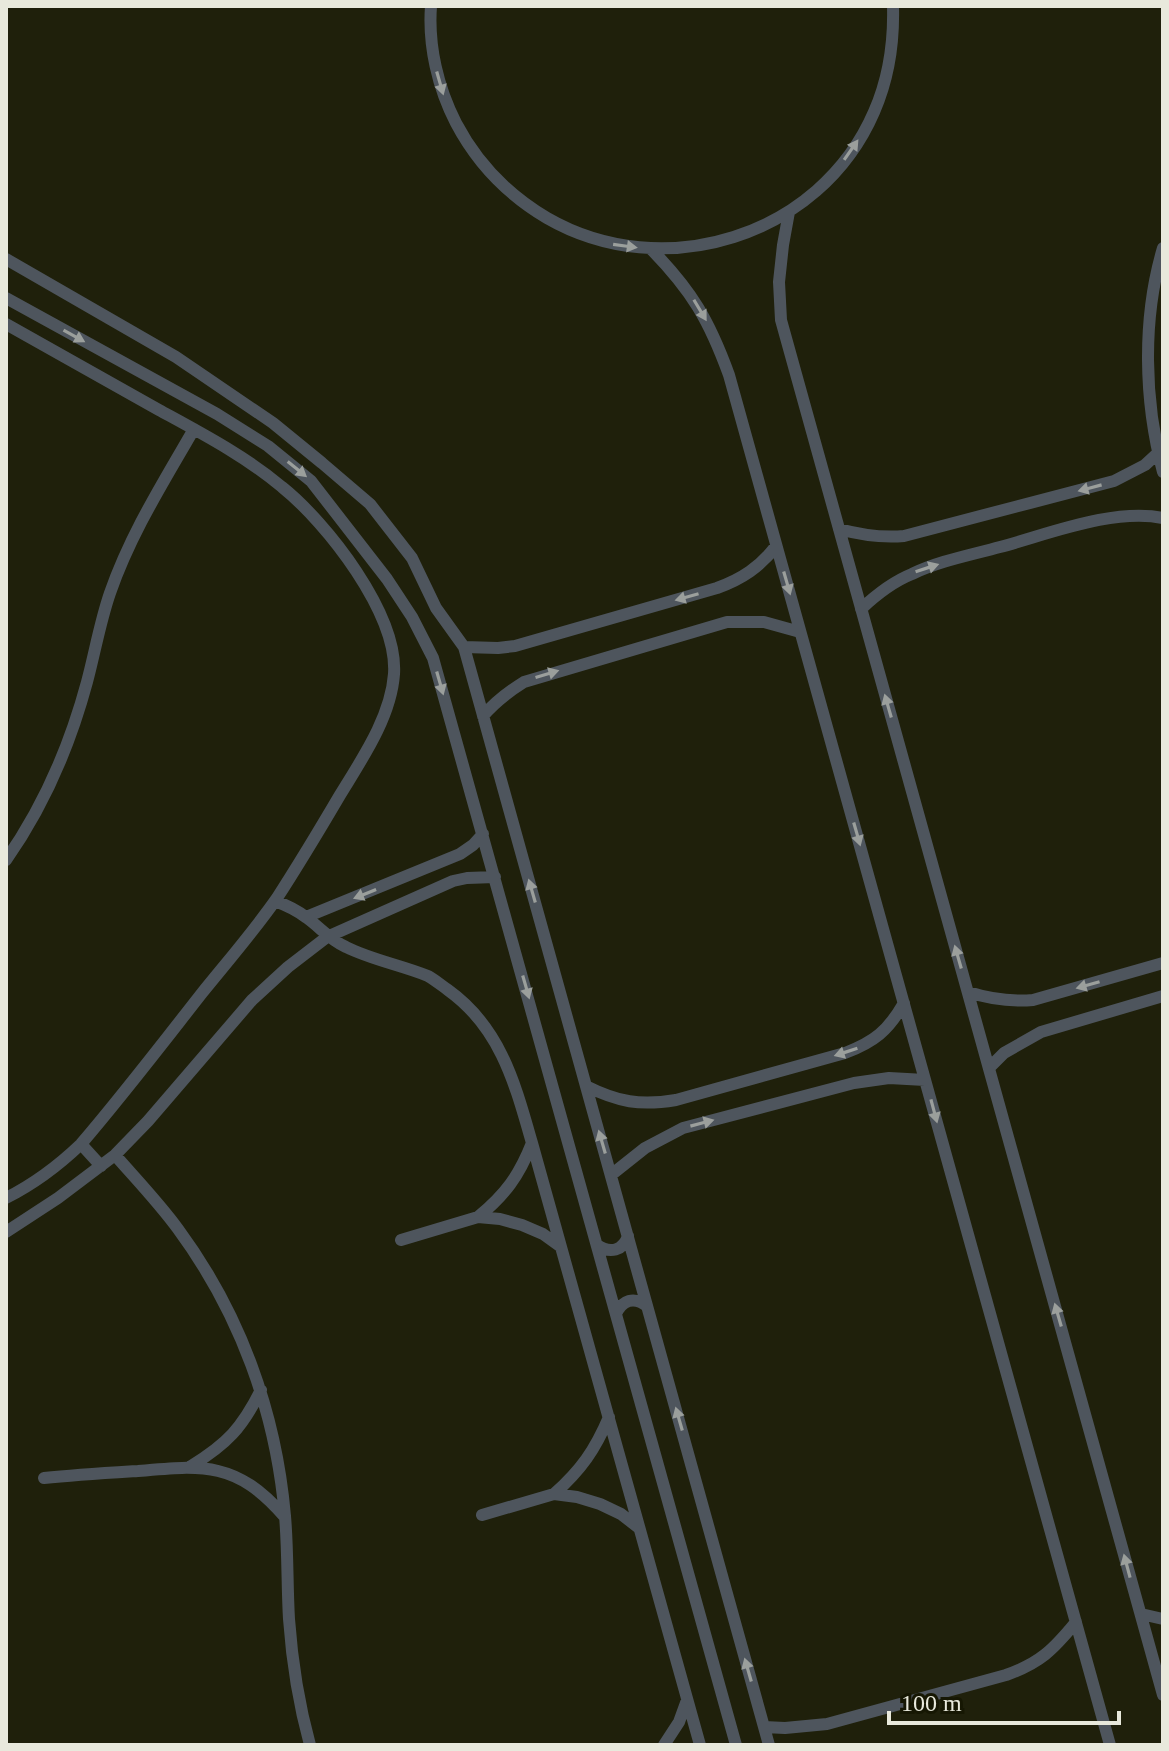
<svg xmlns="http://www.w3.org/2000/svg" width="1169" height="1751" font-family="'Times New Roman',serif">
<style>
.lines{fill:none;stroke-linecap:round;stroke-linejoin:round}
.street{stroke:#4e555d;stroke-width:12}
.oneway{fill:#9b9f9c}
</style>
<rect width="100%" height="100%" fill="#1f200b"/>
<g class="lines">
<path class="street" d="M 431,6 C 428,46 438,88 456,123 C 477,163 508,195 547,218 C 663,285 820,237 874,112 C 889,78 894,43 893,6
M 789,212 L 783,245 L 779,282 L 781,320 L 1163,1695
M 1163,248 C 1142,319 1144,401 1163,472
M 651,249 C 692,291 709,320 729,375 L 1110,1745
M 6,259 L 176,357 L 273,423 L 322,463 L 370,504 L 412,558 L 436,608 L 464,647 L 769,1745
M 6,298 L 217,414 L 268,446 L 311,481 L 387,579 L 412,617 L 433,658 L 736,1745
M 6,324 C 57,353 108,381 159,410 C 201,433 245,456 282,487 C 327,523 398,614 394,674 C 391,717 362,759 340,795 C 320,829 299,864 277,898 C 254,931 227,962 202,993 C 162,1044 123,1095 81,1144 C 58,1166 34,1184 6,1198
M 839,529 C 861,535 881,538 904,536 L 1114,481 L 1145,465 L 1158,453
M 861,609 C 877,594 892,582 912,574 C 939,561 971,555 1000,547 C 1049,534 1113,508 1163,518
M 464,647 L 498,648 L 515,646 L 717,588 C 742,579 760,567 776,546
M 483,716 C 495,702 508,692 524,682 L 727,622 L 764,622 L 800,632
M 6,860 C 44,806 70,745 87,682 C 95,652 100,622 110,593 C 131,533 163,483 194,429
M 275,901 C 286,905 297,910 307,918 C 322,929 329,939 346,947 C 372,960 401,965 428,976 C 435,980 441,985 448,990 C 501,1028 515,1084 532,1143 L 700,1745
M 306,917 L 460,854 L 473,845 L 483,834
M 968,992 C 990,999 1009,1002 1033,1000 L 1163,963
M 989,1068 L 1004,1053 L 1041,1032 L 1163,996
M 586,1086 C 618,1102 640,1106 676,1100 L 845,1053 C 874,1042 888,1031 904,1003
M 81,1144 L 101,1166
M 115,1155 C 136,1179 159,1203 178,1229 C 240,1313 276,1412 285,1516 C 288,1550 287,1585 289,1619 C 292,1661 299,1705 310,1745
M 611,1175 L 645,1148 L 683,1128 L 854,1083 L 889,1078 L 925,1080
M 478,1217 C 505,1195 519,1176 532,1143
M 6,1232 L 58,1198 L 115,1155 L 148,1121 L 252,1000 L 288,967 L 327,937 L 453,881 L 467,878 L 495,877
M 401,1240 L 478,1217 L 500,1219 L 522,1225 L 543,1234 L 561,1247
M 597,1245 C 610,1254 623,1251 628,1236
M 616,1314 C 622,1300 634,1296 647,1306
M 191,1466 C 227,1444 242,1428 261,1390
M 44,1478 C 75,1475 107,1473 138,1471 C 204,1465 237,1462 284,1516
M 554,1494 C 581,1470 595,1450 609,1417
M 482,1515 L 554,1494 L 577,1497 L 600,1504 L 621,1514 L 639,1528
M 1141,1614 L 1163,1619
M 764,1727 L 785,1728 L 827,1724 L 1006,1675 C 1040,1663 1053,1650 1076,1622
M 664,1745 L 679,1722 L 687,1700"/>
</g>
<defs><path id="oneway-solid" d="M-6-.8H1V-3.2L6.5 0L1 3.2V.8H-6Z" transform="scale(2)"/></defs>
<g class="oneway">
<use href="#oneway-solid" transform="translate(440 83) rotate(74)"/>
<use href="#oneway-solid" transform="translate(851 150) rotate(-55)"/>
<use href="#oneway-solid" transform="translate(625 246) rotate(8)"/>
<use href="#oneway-solid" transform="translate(700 310) rotate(59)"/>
<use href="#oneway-solid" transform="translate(74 336) rotate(29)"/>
<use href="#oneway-solid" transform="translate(297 469) rotate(39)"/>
<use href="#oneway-solid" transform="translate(1090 488) rotate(165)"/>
<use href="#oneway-solid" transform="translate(927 568) rotate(-18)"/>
<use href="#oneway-solid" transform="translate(787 583) rotate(74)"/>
<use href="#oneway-solid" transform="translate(687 597) rotate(164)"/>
<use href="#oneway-solid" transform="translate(547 674) rotate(-17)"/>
<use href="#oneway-solid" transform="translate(440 683) rotate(74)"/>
<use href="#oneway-solid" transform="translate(888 706) rotate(-106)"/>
<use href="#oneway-solid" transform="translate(857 834) rotate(74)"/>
<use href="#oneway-solid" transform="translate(532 891) rotate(-106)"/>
<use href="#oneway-solid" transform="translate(365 894) rotate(158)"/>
<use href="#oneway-solid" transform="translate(958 957) rotate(-106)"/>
<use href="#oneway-solid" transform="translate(1088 985) rotate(164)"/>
<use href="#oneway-solid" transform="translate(526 987) rotate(74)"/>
<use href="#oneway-solid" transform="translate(846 1052) rotate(162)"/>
<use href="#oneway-solid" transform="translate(934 1111) rotate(75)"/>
<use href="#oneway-solid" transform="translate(702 1123) rotate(-15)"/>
<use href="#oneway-solid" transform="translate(602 1142) rotate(-106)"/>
<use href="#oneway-solid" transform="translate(1058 1315) rotate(-106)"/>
<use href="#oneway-solid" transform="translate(679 1419) rotate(-106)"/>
<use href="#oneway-solid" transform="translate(1127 1566) rotate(-105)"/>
<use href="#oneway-solid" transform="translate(748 1670) rotate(-106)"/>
</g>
<rect width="1169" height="1751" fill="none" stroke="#e8e9dc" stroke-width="16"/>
<path d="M889 1711v12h230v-12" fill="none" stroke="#e8e9dc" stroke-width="4"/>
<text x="901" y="1711" font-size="24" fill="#e8e9dc" stroke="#161703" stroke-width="6" paint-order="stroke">100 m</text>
</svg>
